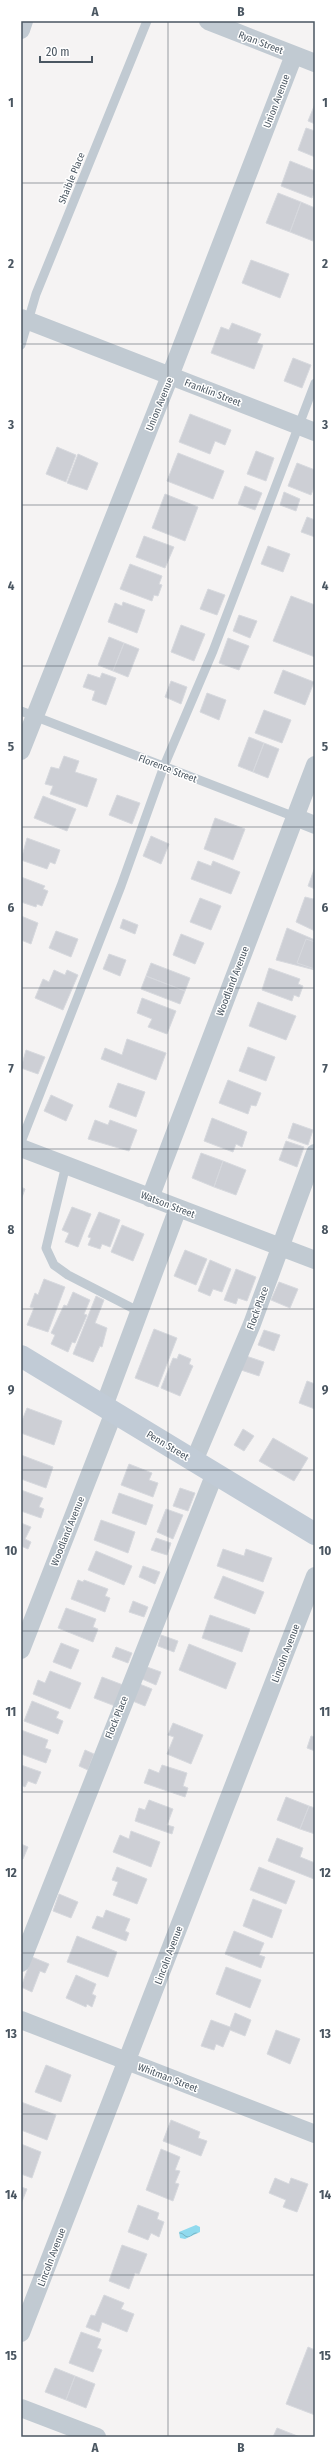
<svg xmlns="http://www.w3.org/2000/svg" width="336" height="2458" font-family="'Fira Sans Condensed',sans-serif">
<style>
.water{fill:url(#water-waves)}
.building{fill:#cdcfd5;stroke:#d7d9de}
.lines{fill:none;stroke-linecap:round;stroke-linejoin:round}
.lane{stroke:#c1cad2;stroke-width:9}
.street{stroke:#c1cad2;stroke-width:18}
.secondary{stroke:#c1cbd6;stroke-width:22}
.grid{fill:none;stroke:#4a5661;stroke-width:1;stroke-opacity:0.55}
.labels{text-anchor:middle;stroke-width:3;stroke-linejoin:round;paint-order:stroke}
.street-label{font-size:10px;fill:#4a5661;stroke:#fff}
.neatline{fill:none;stroke:#4a5661;stroke-width:1.5}
.grid-label{font-size:13px;text-anchor:middle;font-weight:bold;fill:#4a5661}
</style>
<defs>
<pattern id="water-waves" width="16" height="10" patternUnits="userSpaceOnUse"><rect width="16" height="10" fill="#90daee"/><path d="M0 5q4-4 8 0t8 0" fill="none" stroke="#78b4c4"/></pattern>
</defs>
<rect width="100%" height="100%" fill="#f5f3f3"/>
<path class="water" d="M 196,2225 L 200,2227 L 200,2232 L 185,2239 L 180,2238 L 179,2232 Z"/>
<path class="building" d="M 315,104 L 315,124 L 308,121 Z
M 306,128 L 315,131 L 315,157 L 298,150 Z
M 290,161 L 315,171 L 315,191 L 312,198 L 281,186 Z
M 278,193 L 301,202 L 290,232 L 266,223 Z
M 301,202 L 315,208 L 315,235 L 313,241 L 290,232 Z
M 251,260 L 289,274 L 280,298 L 242,283 Z
M 232,323 L 261,334 L 257,343 L 263,345 L 254,369 L 211,353 L 221,327 L 229,330 Z
M 293,358 L 311,365 L 302,388 L 284,381 Z
M 190,414 L 231,430 L 225,445 L 215,441 L 210,454 L 179,442 Z
M 57,447 L 76,455 L 66,482 L 46,474 Z
M 256,451 L 274,458 L 266,481 L 247,474 Z
M 178,453 L 224,471 L 213,499 L 167,481 Z
M 78,454 L 98,463 L 87,490 L 67,483 Z
M 297,463 L 315,470 L 315,485 L 311,495 L 288,486 Z
M 245,486 L 262,493 L 255,510 L 238,504 Z
M 284,492 L 300,499 L 296,511 L 280,505 Z
M 165,494 L 198,507 L 185,541 L 152,528 Z
M 307,517 L 315,520 L 315,537 L 301,532 Z
M 144,536 L 174,547 L 165,568 L 136,557 Z
M 268,546 L 290,554 L 283,572 L 261,564 Z
M 130,564 L 162,576 L 159,584 L 162,585 L 158,596 L 154,595 L 152,601 L 120,589 Z
M 208,589 L 225,595 L 217,615 L 200,609 Z
M 291,596 L 315,605 L 315,657 L 273,641 Z
M 123,602 L 145,610 L 137,633 L 108,622 L 115,603 L 122,606 Z
M 239,615 L 257,621 L 250,638 L 233,631 Z
M 181,625 L 205,634 L 194,661 L 171,652 Z
M 109,637 L 124,643 L 113,671 L 98,665 Z
M 228,638 L 249,646 L 239,670 L 219,663 Z
M 124,643 L 139,649 L 128,677 L 113,671 Z
M 283,670 L 314,682 L 305,705 L 274,693 Z
M 102,673 L 116,678 L 106,705 L 92,700 L 95,691 L 83,687 L 88,674 L 100,678 Z
M 171,681 L 187,687 L 181,704 L 165,697 Z
M 207,693 L 226,700 L 219,720 L 200,712 Z
M 264,710 L 291,720 L 282,743 L 255,733 Z
M 249,737 L 264,743 L 253,772 L 238,766 Z
M 264,743 L 279,749 L 268,778 L 253,772 Z
M 64,756 L 79,761 L 75,772 L 97,779 L 87,807 L 50,794 L 53,786 L 45,784 L 51,767 L 59,769 Z
M 117,795 L 140,803 L 132,824 L 109,815 Z
M 43,796 L 76,809 L 67,831 L 34,818 Z
M 215,818 L 245,829 L 233,860 L 204,849 Z
M 151,836 L 169,844 L 161,864 L 143,856 Z
M 27,838 L 60,850 L 55,864 L 50,862 L 47,869 L 21,860 Z
M 198,861 L 211,866 L 213,861 L 240,872 L 231,894 L 191,879 Z
M 315,867 L 315,889 L 308,886 Z
M 21,877 L 45,886 L 43,889 L 48,891 L 42,906 L 37,904 L 36,907 L 21,902 Z
M 305,897 L 313,899 L 315,897 L 315,931 L 296,922 Z
M 200,898 L 221,906 L 211,930 L 190,922 Z
M 21,916 L 38,923 L 31,944 L 21,940 Z
M 123,919 L 138,925 L 135,934 L 120,928 Z
M 287,928 L 315,940 L 315,970 L 276,960 Z
M 56,931 L 78,939 L 71,957 L 49,948 Z
M 181,934 L 204,943 L 195,964 L 173,955 Z
M 306,939 L 315,942 L 315,969 L 297,963 Z
M 109,954 L 126,960 L 120,976 L 103,969 Z
M 151,963 L 190,978 L 185,991 L 146,976 Z
M 269,968 L 300,979 L 298,984 L 303,986 L 299,997 L 294,995 L 292,1001 L 262,990 Z
M 54,970 L 65,975 L 67,970 L 78,975 L 63,1010 L 35,998 L 43,979 L 49,982 Z
M 146,976 L 185,991 L 180,1004 L 141,989 Z
M 142,998 L 176,1011 L 167,1034 L 148,1027 L 152,1019 L 137,1013 Z
M 258,1002 L 296,1016 L 286,1040 L 249,1026 Z
M 127,1039 L 166,1053 L 156,1080 L 101,1059 L 105,1048 L 122,1055 Z
M 248,1047 L 275,1057 L 266,1081 L 239,1071 Z
M 26,1050 L 45,1057 L 38,1074 L 21,1068 Z
M 228,1080 L 261,1093 L 256,1106 L 251,1105 L 248,1114 L 219,1103 Z
M 118,1083 L 145,1092 L 136,1117 L 109,1107 Z
M 51,1095 L 73,1105 L 66,1121 L 44,1111 Z
M 212,1118 L 247,1132 L 242,1147 L 236,1144 L 233,1152 L 204,1141 Z
M 95,1120 L 108,1125 L 110,1120 L 137,1130 L 129,1151 L 88,1139 Z
M 293,1123 L 313,1130 L 308,1145 L 288,1138 Z
M 286,1141 L 304,1147 L 297,1167 L 279,1160 Z
M 201,1153 L 223,1161 L 214,1187 L 192,1178 Z
M 223,1161 L 246,1170 L 236,1195 L 214,1187 Z
M 21,1187 L 25,1189 L 21,1200 Z
M 72,1207 L 91,1214 L 78,1247 L 65,1242 L 69,1233 L 62,1230 Z
M 99,1212 L 120,1220 L 110,1247 L 102,1244 L 100,1249 L 88,1245 L 91,1238 L 88,1237 Z
M 122,1225 L 144,1234 L 133,1261 L 111,1252 Z
M 185,1250 L 207,1259 L 196,1285 L 174,1276 Z
M 210,1260 L 231,1269 L 222,1292 L 213,1289 L 210,1296 L 198,1291 Z
M 236,1269 L 256,1277 L 247,1301 L 238,1298 L 236,1304 L 224,1300 Z
M 44,1279 L 65,1287 L 48,1332 L 27,1325 L 34,1308 L 30,1307 L 35,1293 L 38,1295 Z
M 279,1282 L 298,1289 L 290,1308 L 271,1300 Z
M 73,1292 L 90,1300 L 84,1314 L 87,1315 L 75,1343 L 72,1342 L 68,1352 L 51,1344 L 55,1335 L 51,1333 L 64,1305 L 67,1306 Z
M 96,1296 L 104,1300 L 95,1323 L 107,1328 L 102,1347 L 100,1346 L 93,1362 L 73,1354 Z
M 154,1329 L 177,1338 L 158,1387 L 135,1378 Z
M 264,1330 L 280,1335 L 274,1351 L 258,1345 Z
M 179,1354 L 191,1359 L 189,1364 L 193,1366 L 180,1396 L 161,1388 L 173,1358 L 177,1359 Z
M 246,1356 L 264,1362 L 259,1376 L 241,1370 Z
M 307,1381 L 315,1384 L 315,1409 L 299,1403 Z
M 27,1408 L 62,1421 L 54,1445 L 21,1433 L 21,1423 Z
M 243,1429 L 254,1436 L 244,1451 L 234,1445 Z
M 273,1438 L 308,1458 L 294,1481 L 259,1461 Z
M 21,1455 L 53,1467 L 46,1488 L 21,1479 Z
M 129,1464 L 152,1473 L 149,1480 L 158,1483 L 153,1497 L 121,1485 Z
M 180,1488 L 195,1493 L 188,1511 L 173,1506 Z
M 21,1490 L 43,1498 L 39,1507 L 44,1509 L 41,1518 L 21,1511 Z
M 119,1493 L 153,1505 L 146,1525 L 112,1513 Z
M 166,1509 L 183,1515 L 173,1539 L 157,1532 Z
M 101,1520 L 135,1532 L 128,1553 L 94,1540 Z
M 21,1523 L 31,1527 L 25,1539 L 31,1542 L 28,1549 L 21,1546 Z
M 156,1538 L 171,1543 L 167,1555 L 151,1550 Z
M 223,1549 L 244,1556 L 246,1549 L 272,1558 L 263,1582 L 217,1566 Z
M 96,1551 L 132,1566 L 124,1585 L 88,1570 Z
M 143,1566 L 160,1572 L 155,1584 L 139,1577 Z
M 223,1576 L 264,1592 L 255,1614 L 214,1598 Z
M 78,1580 L 83,1582 L 84,1580 L 108,1589 L 105,1596 L 110,1598 L 105,1612 L 71,1599 Z
M 133,1601 L 148,1607 L 144,1617 L 129,1612 Z
M 66,1608 L 96,1619 L 93,1627 L 98,1629 L 93,1642 L 58,1628 Z
M 210,1615 L 250,1629 L 242,1652 L 202,1638 Z
M 161,1635 L 178,1641 L 174,1652 L 158,1646 Z
M 61,1643 L 79,1650 L 71,1669 L 53,1662 Z
M 189,1644 L 236,1663 L 226,1689 L 179,1670 Z
M 116,1647 L 132,1653 L 128,1663 L 112,1657 Z
M 147,1667 L 161,1672 L 156,1685 L 142,1679 Z
M 50,1671 L 81,1683 L 70,1709 L 33,1694 L 38,1680 L 45,1683 Z
M 102,1677 L 123,1685 L 115,1706 L 94,1698 Z
M 137,1683 L 152,1689 L 145,1706 L 130,1700 Z
M 32,1701 L 59,1712 L 56,1718 L 63,1721 L 58,1734 L 24,1721 Z
M 173,1723 L 203,1735 L 191,1764 L 167,1754 L 174,1737 L 168,1735 Z
M 21,1730 L 48,1740 L 45,1748 L 51,1750 L 46,1763 L 21,1754 Z
M 311,1736 L 315,1737 L 315,1751 L 307,1748 Z
M 85,1750 L 94,1754 L 88,1770 L 79,1766 Z
M 21,1765 L 41,1772 L 36,1784 L 28,1781 L 25,1787 L 21,1785 Z
M 162,1765 L 187,1773 L 183,1786 L 188,1788 L 185,1797 L 144,1783 L 149,1769 L 159,1773 Z
M 286,1797 L 309,1806 L 300,1829 L 277,1820 Z
M 149,1800 L 173,1809 L 167,1825 L 174,1827 L 172,1834 L 135,1821 L 139,1808 L 145,1810 Z
M 309,1806 L 315,1808 L 315,1834 L 300,1829 Z
M 131,1831 L 160,1842 L 151,1867 L 113,1852 L 120,1835 L 129,1839 Z
M 277,1838 L 303,1848 L 300,1857 L 315,1863 L 314,1879 L 268,1861 Z
M 21,1844 L 28,1847 L 23,1859 L 21,1859 Z
M 117,1867 L 147,1879 L 137,1904 L 113,1895 L 118,1882 L 112,1880 Z
M 259,1867 L 295,1881 L 286,1904 L 250,1890 Z
M 59,1894 L 78,1902 L 71,1918 L 53,1911 Z
M 253,1899 L 282,1910 L 272,1938 L 243,1926 Z
M 106,1910 L 130,1919 L 125,1931 L 129,1933 L 126,1941 L 92,1928 L 97,1916 L 103,1918 Z
M 234,1931 L 264,1943 L 259,1955 L 265,1957 L 261,1968 L 225,1954 Z
M 77,1936 L 117,1952 L 108,1977 L 67,1962 Z
M 32,1957 L 49,1964 L 45,1973 L 40,1971 L 32,1992 L 21,1987 Z
M 226,1967 L 261,1980 L 250,2008 L 216,1994 Z
M 76,1975 L 96,1984 L 92,1994 L 96,1996 L 92,2007 L 87,2004 L 86,2007 L 66,1998 Z
M 235,2013 L 251,2020 L 245,2036 L 230,2030 L 223,2047 L 216,2044 L 214,2050 L 201,2046 L 211,2020 L 230,2027 Z
M 276,2030 L 300,2039 L 290,2064 L 267,2054 Z
M 46,2065 L 71,2075 L 61,2102 L 35,2092 Z
M 21,2102 L 56,2115 L 47,2140 L 21,2130 Z
M 171,2120 L 200,2132 L 198,2138 L 207,2141 L 201,2156 L 163,2141 Z
M 21,2144 L 41,2152 L 32,2178 L 21,2174 Z
M 161,2149 L 180,2157 L 175,2170 L 180,2171 L 175,2183 L 179,2184 L 173,2201 L 146,2190 Z
M 275,2178 L 289,2184 L 291,2178 L 308,2184 L 297,2212 L 283,2207 L 286,2200 L 269,2193 Z
M 21,2187 L 27,2189 L 21,2204 Z
M 138,2205 L 159,2213 L 157,2219 L 164,2222 L 159,2237 L 151,2233 L 148,2240 L 128,2232 Z
M 122,2245 L 147,2254 L 139,2274 L 135,2273 L 129,2289 L 109,2281 Z
M 104,2295 L 124,2303 L 121,2309 L 134,2314 L 127,2332 L 102,2322 L 99,2332 L 86,2327 L 91,2315 L 95,2316 Z
M 81,2332 L 101,2339 L 97,2348 L 102,2350 L 93,2372 L 69,2363 Z
M 308,2347 L 315,2350 L 315,2415 L 286,2404 Z
M 55,2368 L 75,2376 L 66,2400 L 45,2392 Z
M 75,2376 L 95,2384 L 86,2408 L 66,2400 Z
M 277,2428 L 300,2437 L 273,2437 Z"/>
<g class="lines">
<path class="lane" d="M 21,345 L 36,294 L 147,21
M 21,711 L 295,817
M 21,1142 L 121,886 L 164,766 L 213,651 L 315,383
M 66,1165 L 46,1248 L 54,1265 L 68,1275 L 140,1312"/>
<path class="street" d="M 208,21 L 315,63
M 21,30 L 24,21
M 21,318 L 315,432
M 21,751 L 170,376 L 294,55
M 295,817 L 315,825
M 21,1148 L 315,1260
M 150,1198 L 315,765
M 104,1406 L 178,1208
M 194,1461 L 252,1324 L 315,1153
M 21,1650 L 114,1412
M 21,1963 L 215,1473
M 21,2020 L 315,2134
M 21,2333 L 315,1576
M 21,2408 L 97,2437"/>
<path class="secondary" d="M 21,1356 L 315,1534"/>
</g>
<path class="grid" d="M 168,21 L 168,2437M 21,183 L 315,183M 21,344 L 315,344M 21,505 L 315,505M 21,666 L 315,666M 21,827 L 315,827M 21,988 L 315,988M 21,1149 L 315,1149M 21,1309 L 315,1309M 21,1470 L 315,1470M 21,1631 L 315,1631M 21,1792 L 315,1792M 21,1953 L 315,1953M 21,2114 L 315,2114M 21,2275 L 315,2275"/>
<g class="labels">
<g class="street-label">
<text transform="translate(261 42) rotate(21)" y="4">Ryan Street</text>
<text transform="translate(276 101) rotate(-69)" y="4">Union Avenue</text>
<text transform="translate(71 178) rotate(-68)" y="4">Shaible Place</text>
<text transform="translate(213 392) rotate(21)" y="4">Franklin Street</text>
<text transform="translate(159 404) rotate(-68)" y="4">Union Avenue</text>
<text transform="translate(168 768) rotate(21)" y="4">Florence Street</text>
<text transform="translate(232 981) rotate(-69)" y="4">Woodland Avenue</text>
<text transform="translate(168 1204) rotate(21)" y="4">Watson Street</text>
<text transform="translate(257 1308) rotate(-70)" y="4">Flock Place</text>
<text transform="translate(168 1445) rotate(31)" y="4">Penn Street</text>
<text transform="translate(67 1531) rotate(-68)" y="4">Woodland Avenue</text>
<text transform="translate(285 1653) rotate(-69)" y="4">Lincoln Avenue</text>
<text transform="translate(116 1717) rotate(-68)" y="4">Flock Place</text>
<text transform="translate(168 1955) rotate(-69)" y="4">Lincoln Avenue</text>
<text transform="translate(168 2077) rotate(21)" y="4">Whitman Street</text>
<text transform="translate(51 2257) rotate(-69)" y="4">Lincoln Avenue</text>
</g>
</g>
<rect width="336" height="2458" fill="none" stroke="#ffffff" stroke-width="44"/>
<path d="M40 56v6h52v-6" fill="none" stroke="#4a5661" stroke-width="2"/>
<text x="46" y="56" font-size="12" fill="#4a5661" stroke="#ffffff" stroke-width="3" paint-order="stroke">20 m</text>
<rect x="22" y="22" width="292" height="2414" class="neatline"/>
<g class="grid-label">
<text x="95" y="16">A</text>
<text x="241" y="16">B</text>
<text x="11" y="107">1</text>
<text x="325" y="107">1</text>
<text x="11" y="268">2</text>
<text x="325" y="268">2</text>
<text x="11" y="429">3</text>
<text x="325" y="429">3</text>
<text x="11" y="590">4</text>
<text x="325" y="590">4</text>
<text x="11" y="751">5</text>
<text x="325" y="751">5</text>
<text x="11" y="912">6</text>
<text x="325" y="912">6</text>
<text x="11" y="1073">7</text>
<text x="325" y="1073">7</text>
<text x="11" y="1234">8</text>
<text x="325" y="1234">8</text>
<text x="11" y="1394">9</text>
<text x="325" y="1394">9</text>
<text x="11" y="1555">10</text>
<text x="325" y="1555">10</text>
<text x="11" y="1716">11</text>
<text x="325" y="1716">11</text>
<text x="11" y="1877">12</text>
<text x="325" y="1877">12</text>
<text x="11" y="2038">13</text>
<text x="325" y="2038">13</text>
<text x="11" y="2199">14</text>
<text x="325" y="2199">14</text>
<text x="11" y="2360">15</text>
<text x="325" y="2360">15</text>
<text x="95" y="2452">A</text>
<text x="241" y="2452">B</text>
</g>
</svg>
